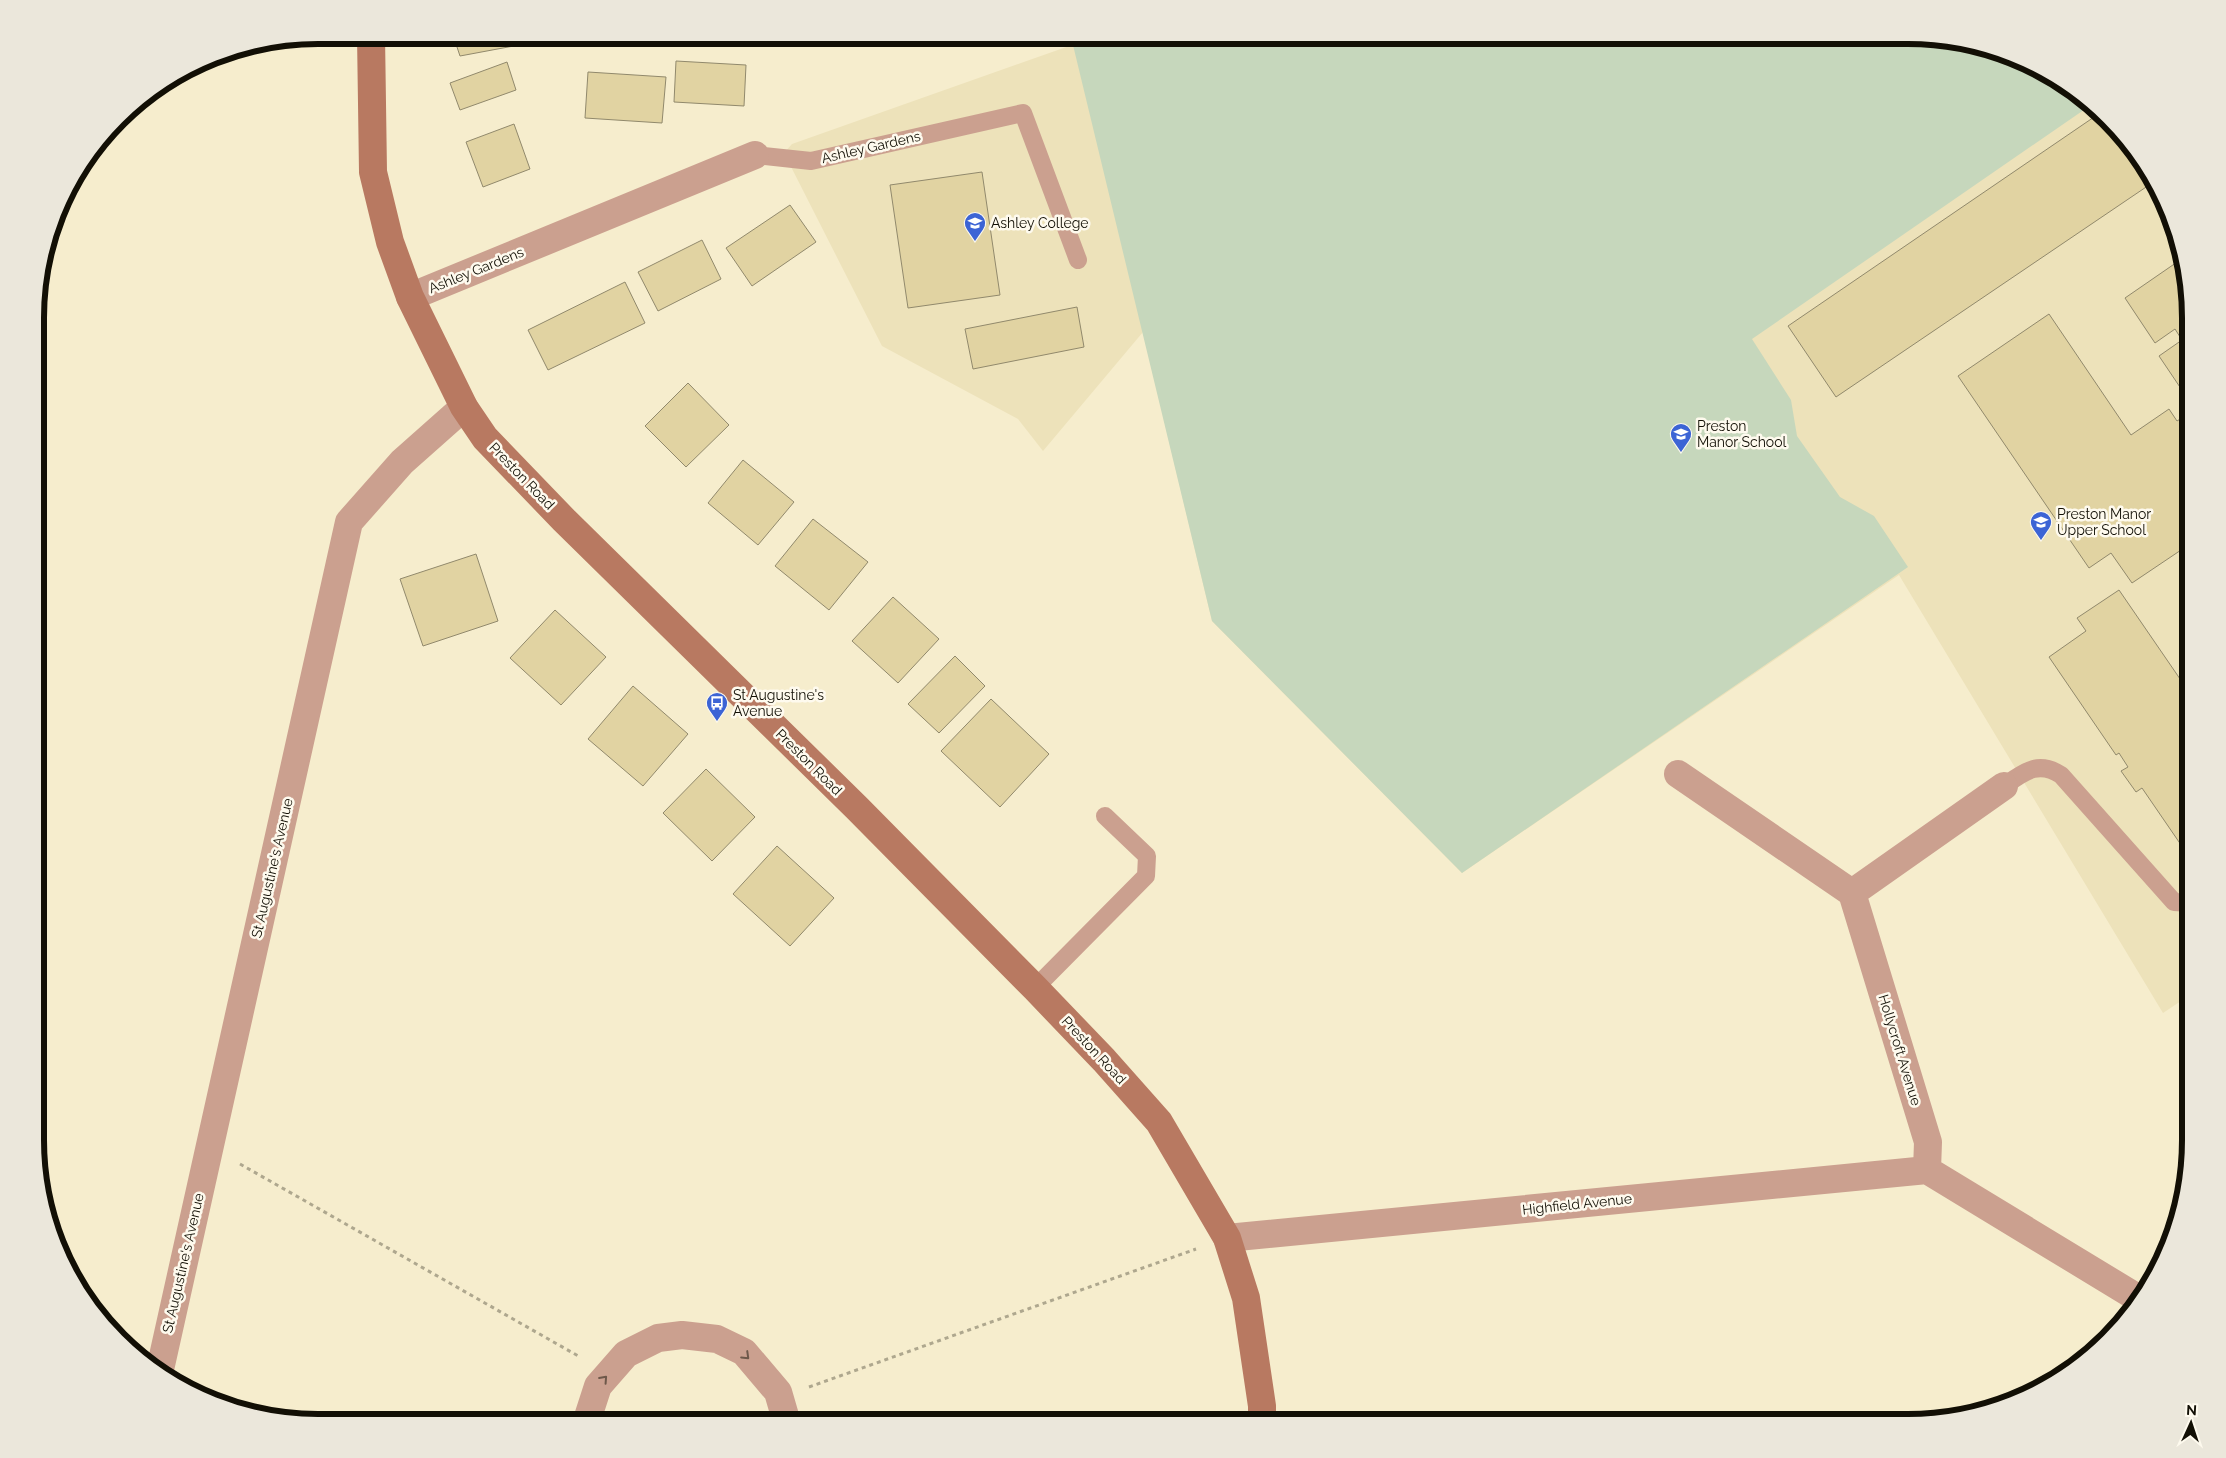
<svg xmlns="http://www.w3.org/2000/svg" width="2226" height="1458" font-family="Raleway,sans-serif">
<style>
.built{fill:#ede2ba}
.green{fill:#c6d7bc}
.building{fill:#e1d3a2;stroke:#91896c}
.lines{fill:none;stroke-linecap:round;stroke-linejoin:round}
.path{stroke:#aea78e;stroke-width:3;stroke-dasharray:4 4;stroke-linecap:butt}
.lane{stroke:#cba08f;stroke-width:18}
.street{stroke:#cba08f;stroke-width:28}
.secondary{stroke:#b87961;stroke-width:28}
.oneway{stroke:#6e584a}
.labels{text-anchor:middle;stroke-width:5;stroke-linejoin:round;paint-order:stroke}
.street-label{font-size:14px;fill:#120f05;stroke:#fefaee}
.poi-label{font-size:14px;fill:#120f05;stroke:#fefaee;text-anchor:start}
.rim{fill:none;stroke:#120f05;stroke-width:6}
</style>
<rect width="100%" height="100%" fill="#f6edcd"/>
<path class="built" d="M 1078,35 L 1908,35 L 1999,50 L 2066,83 L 2121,131 L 2153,177 L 2181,244 L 2190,300 L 2190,995 L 2163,1013 L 1899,575 L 1462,873 L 1212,621 L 1143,332 L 1043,451 L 1018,419 L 882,346 L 784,153 L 792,144 L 1072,45 Z"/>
<path class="green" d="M 1078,35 L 1908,35 L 1999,50 L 2066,83 L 2091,105 L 1752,339 L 1791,400 L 1797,436 L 1840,497 L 1874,516 L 1908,567 L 1462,873 L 1212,621 L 1073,45 Z"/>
<path class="building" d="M 453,35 L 517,35 L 519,45 L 460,56 Z
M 676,61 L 746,65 L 744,106 L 674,102 Z
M 507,62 L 516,90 L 460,110 L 450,83 Z
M 588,72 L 666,77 L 662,123 L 585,118 Z
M 2100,113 L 2121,131 L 2155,181 L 1836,397 L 1788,326 Z
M 514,124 L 530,169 L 483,187 L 466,142 Z
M 982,172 L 1000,295 L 908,308 L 890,185 Z
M 790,205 L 816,242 L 752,286 L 726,248 Z
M 702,240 L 721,279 L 658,311 L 638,272 Z
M 2183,258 L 2190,300 L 2190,402 L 2159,356 L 2182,340 L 2175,329 L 2155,343 L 2125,298 Z
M 625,282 L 645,323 L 548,370 L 528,330 Z
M 1077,307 L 1084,347 L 973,369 L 965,329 Z
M 2049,314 L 2131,435 L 2169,409 L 2177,421 L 2190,413 L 2190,544 L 2132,583 L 2111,553 L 2089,568 L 1958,376 Z
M 688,383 L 729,425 L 686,467 L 645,426 Z
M 743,460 L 794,502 L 758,545 L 708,503 Z
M 813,519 L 868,562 L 829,610 L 775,566 Z
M 476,554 L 498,621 L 423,646 L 400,579 Z
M 2119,590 L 2189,692 L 2190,691 L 2190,756 L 2189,755 L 2181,761 L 2190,775 L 2190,858 L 2142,788 L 2136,792 L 2121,771 L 2128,767 L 2119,753 L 2116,755 L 2049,657 L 2086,631 L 2077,618 Z
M 893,597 L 939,639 L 898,683 L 852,641 Z
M 555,610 L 606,657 L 561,705 L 510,658 Z
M 955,656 L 985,686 L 939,733 L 908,704 Z
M 633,686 L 688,734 L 643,786 L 588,739 Z
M 991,699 L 1049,754 L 1000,807 L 941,751 Z
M 706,769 L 755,817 L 712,861 L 663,813 Z
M 777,846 L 834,898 L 790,946 L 733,894 Z"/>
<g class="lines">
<path class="path" d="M 240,1164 L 580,1357
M 809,1387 L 1196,1249"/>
<path class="lane" d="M 755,155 L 811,161 L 1023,113 L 1078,260
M 2004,786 C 2024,772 2038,760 2061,775 L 2174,902 L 2190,903
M 1035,988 L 1146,876 L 1147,856 L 1105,816"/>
<path class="street" d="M 410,297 L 755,155
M 1678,774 L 1852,893 L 1928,1142 L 1927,1170
M 1852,893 L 2004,786
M 1927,1170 L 2141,1300
M 1227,1238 L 1927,1170
M 159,1374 L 349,522 L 402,462 L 464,407
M 586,1423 L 598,1386 L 626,1354 L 658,1338 L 682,1335 L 717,1339 L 744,1352 L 778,1392 L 787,1423"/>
<path class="secondary" d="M 371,35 L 373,172 L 390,242 L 410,297 L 464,407 L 485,438 L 564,520 L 857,808 L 1035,988 L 1104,1060 L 1159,1122 L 1227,1238 L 1246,1298 L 1262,1406 L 1262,1423"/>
</g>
<defs><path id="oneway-chevron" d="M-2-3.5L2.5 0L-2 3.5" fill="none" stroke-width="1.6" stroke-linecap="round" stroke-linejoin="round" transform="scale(1.25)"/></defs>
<g class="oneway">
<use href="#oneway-chevron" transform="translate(746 1356) rotate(44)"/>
<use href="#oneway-chevron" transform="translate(604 1379) rotate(-48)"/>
</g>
<defs>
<g id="school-pin" transform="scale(1.125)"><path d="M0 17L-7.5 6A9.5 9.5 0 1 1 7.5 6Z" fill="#3c64d5" stroke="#fefaee"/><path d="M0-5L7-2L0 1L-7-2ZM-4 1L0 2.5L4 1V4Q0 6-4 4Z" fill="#fff"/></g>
<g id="bus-pin" transform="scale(1.125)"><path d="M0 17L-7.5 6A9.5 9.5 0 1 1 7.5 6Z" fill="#3c64d5" stroke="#fefaee"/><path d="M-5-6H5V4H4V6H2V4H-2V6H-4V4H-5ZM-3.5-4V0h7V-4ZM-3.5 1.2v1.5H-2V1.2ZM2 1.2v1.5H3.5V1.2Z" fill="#fff"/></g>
</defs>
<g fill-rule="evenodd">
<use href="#school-pin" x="975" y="223"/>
<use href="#school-pin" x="1681" y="434"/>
<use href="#school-pin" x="2041" y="522"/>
<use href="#bus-pin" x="717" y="703"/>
</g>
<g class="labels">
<g class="street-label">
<text transform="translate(871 147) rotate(-13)" y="5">Ashley Gardens</text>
<text transform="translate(476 270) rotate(-22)" y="5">Ashley Gardens</text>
<text transform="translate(522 476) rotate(46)" y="5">Preston Road</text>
<text transform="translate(809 762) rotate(45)" y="5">Preston Road</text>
<text transform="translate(272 868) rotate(-77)" y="5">St Augustine's Avenue</text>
<text transform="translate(1094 1050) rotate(47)" y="5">Preston Road</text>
<text transform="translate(1900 1050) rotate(73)" y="5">Hollycroft Avenue</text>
<text transform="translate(1577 1204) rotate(-6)" y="5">Highfield Avenue</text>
<text transform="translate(183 1263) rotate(-77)" y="5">St Augustine's Avenue</text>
</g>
<g class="poi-label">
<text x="991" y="228">Ashley College</text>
<text x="1697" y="431">Preston<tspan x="1697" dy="16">Manor School</tspan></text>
<text x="2057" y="519">Preston Manor<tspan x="2057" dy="16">Upper School</tspan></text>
<text x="733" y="700">St Augustine's<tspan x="733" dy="16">Avenue</tspan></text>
</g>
</g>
<path d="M0 0H2226V1458H0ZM318 44H1908A274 274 0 0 1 2182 318V1140A274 274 0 0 1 1908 1414H318A274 274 0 0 1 44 1140V318A274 274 0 0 1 318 44Z" fill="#ebe7db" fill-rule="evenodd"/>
<path class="rim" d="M318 44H1908A274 274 0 0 1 2182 318V1140A274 274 0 0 1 1908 1414H318A274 274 0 0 1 44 1140V318A274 274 0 0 1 318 44Z"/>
<g transform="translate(2191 1423) rotate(3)" stroke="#fefaee" stroke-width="4" paint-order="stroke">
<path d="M0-4L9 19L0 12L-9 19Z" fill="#120f05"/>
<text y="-8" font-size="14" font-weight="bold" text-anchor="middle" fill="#120f05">N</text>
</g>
</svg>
